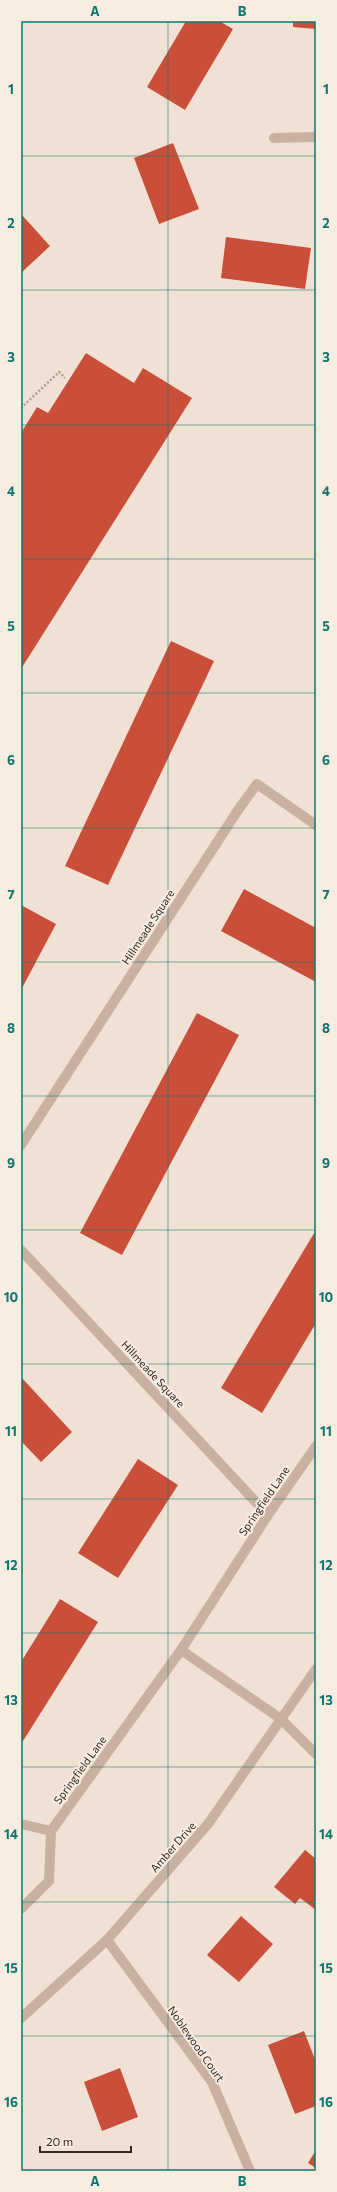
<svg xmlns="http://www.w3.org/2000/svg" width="337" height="2192" font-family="Commissioner,sans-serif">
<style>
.building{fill:#ca4f3a}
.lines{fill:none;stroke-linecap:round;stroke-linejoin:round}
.path{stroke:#b5998b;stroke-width:2.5;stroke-dasharray:2 2;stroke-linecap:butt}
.minor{stroke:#c9b0a1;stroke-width:10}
.grid{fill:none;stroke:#0f766e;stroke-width:1;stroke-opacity:0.55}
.labels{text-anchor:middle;stroke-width:4;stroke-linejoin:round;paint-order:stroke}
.street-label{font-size:11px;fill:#332724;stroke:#f9ece1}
.neatline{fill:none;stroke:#0f766e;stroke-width:1.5}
.grid-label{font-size:13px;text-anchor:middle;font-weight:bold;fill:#0f766e}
</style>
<rect width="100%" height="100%" fill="#f1e1d5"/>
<path class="building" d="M 186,21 L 219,21 L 233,29 L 185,110 L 147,87 Z
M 293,21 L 316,21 L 316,29 L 293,27 Z
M 173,143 L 199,209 L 159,224 L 134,158 Z
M 21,214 L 50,246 L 21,273 Z
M 226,237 L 311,248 L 305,289 L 221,278 Z
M 86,353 L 134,383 L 143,368 L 192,398 L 21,669 L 21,433 L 37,407 L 48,413 Z
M 171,641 L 214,661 L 108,885 L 65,866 Z
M 244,889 L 316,928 L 316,982 L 221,931 Z
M 21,905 L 56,924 L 21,990 Z
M 197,1013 L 239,1035 L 122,1255 L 80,1233 Z
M 316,1230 L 316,1323 L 262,1413 L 221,1388 Z
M 21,1377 L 72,1432 L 41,1462 L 21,1441 Z
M 138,1459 L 178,1485 L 118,1578 L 78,1553 Z
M 60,1599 L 98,1622 L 23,1741 L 21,1739 L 21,1662 Z
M 305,1850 L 316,1859 L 316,1910 L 300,1898 L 295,1904 L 274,1887 Z
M 241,1916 L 273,1944 L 239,1982 L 207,1955 Z
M 304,2031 L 316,2062 L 316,2106 L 295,2114 L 268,2045 Z
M 120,2068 L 138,2117 L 102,2131 L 84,2082 Z
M 316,2150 L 316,2168 L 308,2163 Z"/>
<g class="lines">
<path class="path" d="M 21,408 L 59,372 L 65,378"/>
<path class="minor" d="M 274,138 L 316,137
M 21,1145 L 238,810 L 257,784 L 316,825
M 21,1250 L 268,1515
M 181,1650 L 281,1719 L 316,1754
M 21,1824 L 51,1831
M 21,1909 L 49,1881 L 51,1831 L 181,1650 L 268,1515 L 316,1446
M 107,1940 L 212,2082 L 250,2171
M 21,2018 L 107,1940 L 208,1824 L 316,1669"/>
</g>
<path class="grid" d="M 168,21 L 168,2171M 21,156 L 316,156M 21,290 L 316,290M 21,425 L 316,425M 21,559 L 316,559M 21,693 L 316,693M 21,828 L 316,828M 21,962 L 316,962M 21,1096 L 316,1096M 21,1230 L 316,1230M 21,1364 L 316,1364M 21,1499 L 316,1499M 21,1633 L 316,1633M 21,1767 L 316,1767M 21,1902 L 316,1902M 21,2036 L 316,2036"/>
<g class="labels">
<g class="street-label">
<text transform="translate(148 927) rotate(-57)" y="4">Hillmeade Square</text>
<text transform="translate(153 1374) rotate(47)" y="4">Hillmeade Square</text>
<text transform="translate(264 1501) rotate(-56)" y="4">Springfield Lane</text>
<text transform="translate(80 1770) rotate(-54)" y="4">Springfield Lane</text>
<text transform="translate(173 1847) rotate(-49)" y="4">Amber Drive</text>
<text transform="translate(196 2044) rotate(55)" y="4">Noblewood Court</text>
</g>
</g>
<rect width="337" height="2192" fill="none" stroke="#f9ece1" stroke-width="44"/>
<path d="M40 2146v6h91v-6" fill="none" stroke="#332724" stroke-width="2"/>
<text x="46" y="2146" font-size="12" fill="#332724" stroke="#f9ece1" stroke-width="3" paint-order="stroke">20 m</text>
<rect x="22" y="22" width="293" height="2148" class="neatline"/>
<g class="grid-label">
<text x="95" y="16">A</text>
<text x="242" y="16">B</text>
<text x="11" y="94">1</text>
<text x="326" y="94">1</text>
<text x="11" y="228">2</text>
<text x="326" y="228">2</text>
<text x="11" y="362">3</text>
<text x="326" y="362">3</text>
<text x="11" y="496">4</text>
<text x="326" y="496">4</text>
<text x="11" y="631">5</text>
<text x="326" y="631">5</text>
<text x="11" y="765">6</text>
<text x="326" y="765">6</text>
<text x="11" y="899">7</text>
<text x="326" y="899">7</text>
<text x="11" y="1033">8</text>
<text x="326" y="1033">8</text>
<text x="11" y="1168">9</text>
<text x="326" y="1168">9</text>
<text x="11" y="1302">10</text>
<text x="326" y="1302">10</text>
<text x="11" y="1436">11</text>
<text x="326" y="1436">11</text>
<text x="11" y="1570">12</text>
<text x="326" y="1570">12</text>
<text x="11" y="1705">13</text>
<text x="326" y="1705">13</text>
<text x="11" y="1839">14</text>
<text x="326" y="1839">14</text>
<text x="11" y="1973">15</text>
<text x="326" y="1973">15</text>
<text x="11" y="2107">16</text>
<text x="326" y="2107">16</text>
<text x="95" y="2186">A</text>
<text x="242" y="2186">B</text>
</g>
</svg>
